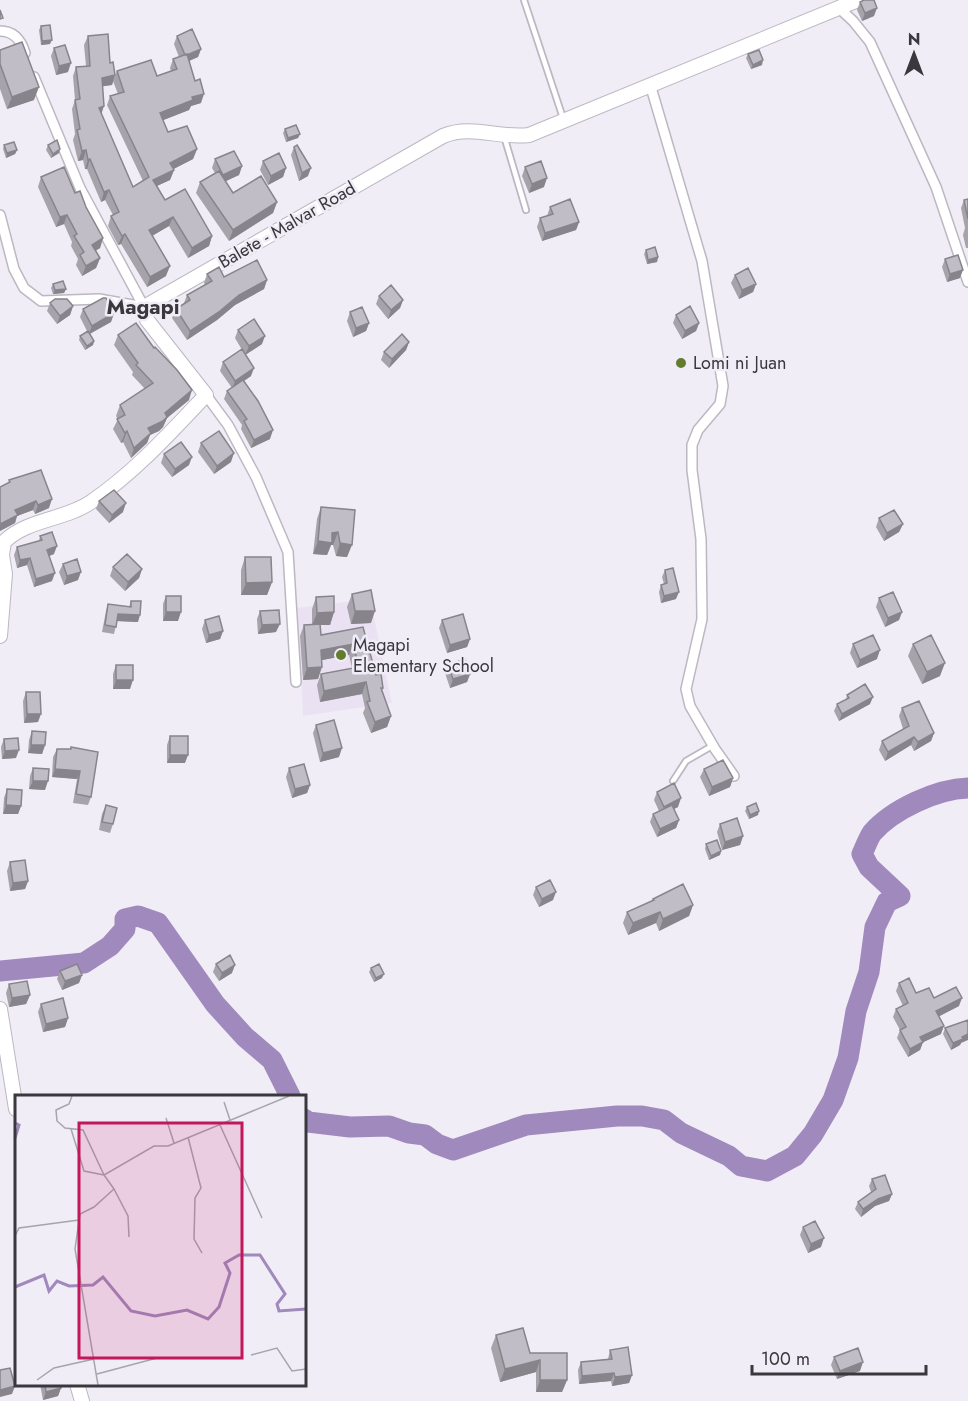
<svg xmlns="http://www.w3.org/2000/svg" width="968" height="1401" font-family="Jost,sans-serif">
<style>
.built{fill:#eae2f3}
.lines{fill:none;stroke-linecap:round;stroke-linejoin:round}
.river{stroke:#a089bc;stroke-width:21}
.lane-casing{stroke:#bcb8c2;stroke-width:8}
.street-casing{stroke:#bcb8c2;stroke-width:12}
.secondary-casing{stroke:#bcb8c2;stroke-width:16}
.lane{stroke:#fff;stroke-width:4.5}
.street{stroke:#fff;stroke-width:9}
.secondary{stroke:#fff;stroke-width:14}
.wall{fill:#a6a3ab}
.shaded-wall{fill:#87848b}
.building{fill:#c1bdc7;stroke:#87848b;stroke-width:1.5}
.poi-dot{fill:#637c2e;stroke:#f1edf7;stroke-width:2}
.labels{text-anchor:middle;stroke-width:5;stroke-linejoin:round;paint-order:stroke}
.street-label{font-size:18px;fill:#39383c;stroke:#f1edf7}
.poi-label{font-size:18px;fill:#39383c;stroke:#f1edf7;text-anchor:start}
.quarter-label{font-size:21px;font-weight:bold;fill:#39383c;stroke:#f1edf7}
.inset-river{fill:none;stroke:#a089bc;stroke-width:3}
.inset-road{fill:none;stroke:#a7a5ac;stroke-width:1.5}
.view{fill:#c2185b;fill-opacity:0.15;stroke:#c2185b;stroke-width:3}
.inset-edge{fill:none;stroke:#39383c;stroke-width:3}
</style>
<rect width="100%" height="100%" fill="#f1edf7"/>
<path class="built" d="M 370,599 L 392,703 L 303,716 L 297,608 Z"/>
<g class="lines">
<path class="river" d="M 0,971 L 84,963 L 110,946 L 125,929 L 125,919 L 138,916 L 158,923 L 215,1004 L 245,1037 L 272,1060 L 290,1096
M 304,1119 L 308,1122 L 350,1127 L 389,1126 L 409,1133 L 425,1135 L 437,1144 L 453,1150 L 526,1125 L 617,1116 L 642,1116 L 664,1120 L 681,1133 L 729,1156 L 741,1166 L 767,1171 L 795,1156 L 813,1134 L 833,1100 L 848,1058 L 856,1011 L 869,972 L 875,927 L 887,902 L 900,896 L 869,867 L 862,854 C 865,848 868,839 872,833 C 893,809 937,789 968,788"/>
<g class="lane-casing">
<path id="lane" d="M 524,0 L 563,118
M 504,136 L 526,210
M 673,781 L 686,761 L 712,746"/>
</g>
<g class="street-casing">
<path id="street" d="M 839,8 L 853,21 L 870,42 L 936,187 L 968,282
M 0,31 C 14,31 21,40 25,53
M 34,77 L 80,188 L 144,307
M 650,84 L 702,261 L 723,386 L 720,404 L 698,430 L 692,445 L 692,470 L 701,539 L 702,619 L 686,689 L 690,706 L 715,749 L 734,776
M 0,215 L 14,269 L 24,288 L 41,301 L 99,299 L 144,307
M 206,395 L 228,425 L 256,477 L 288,552 L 296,682"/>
</g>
<g class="secondary-casing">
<path id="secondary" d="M 0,636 L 5,574 L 2,555 L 4,542 C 27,519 65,520 91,502 C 135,472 170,433 206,395 L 147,320 L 144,307 L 443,136 C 472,124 499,139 529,135 L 858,0
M 0,1009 L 16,1109
M 77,1384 L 82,1401"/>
</g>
<use href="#lane" class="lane"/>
<use href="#street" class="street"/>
<use href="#secondary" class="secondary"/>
</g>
<path class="wall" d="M 860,2 L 874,16 L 862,21 L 857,10 Z
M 41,26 L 50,44 L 41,45 L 39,30 Z
M 88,36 L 110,63 L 115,75 L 112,85 L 102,86 L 101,114 L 133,187 L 143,181 L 107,105 L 110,96 L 118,94 L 113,81 L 117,71 L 157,76 L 171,71 L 170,68 L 173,59 L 179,57 L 174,44 L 177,36 L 201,49 L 198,57 L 189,61 L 201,103 L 191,106 L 189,110 L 163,120 L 168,132 L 197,149 L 193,159 L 173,169 L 174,170 L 170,180 L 157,186 L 165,200 L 212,236 L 209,246 L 188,258 L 169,226 L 152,236 L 166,276 L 147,287 L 121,244 L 118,245 L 108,226 L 111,216 L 113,215 L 105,200 L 101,202 L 87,169 L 85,169 L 83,160 L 78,161 L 73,140 L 75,134 L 72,109 L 75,100 L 73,76 L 76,67 L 86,66 L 84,45 Z
M 54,48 L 68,72 L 56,75 L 51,56 Z
M 0,50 L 34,100 L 7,109 L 0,89 Z
M 748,54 L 762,65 L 751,69 L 746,58 Z
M 285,129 L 300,134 L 298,138 L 286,142 L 283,133 Z
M 4,145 L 17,150 L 15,154 L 6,158 L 3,149 Z
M 48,145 L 59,153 L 51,158 L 46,150 Z
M 294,147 L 308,176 L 299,181 L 291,155 Z
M 215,159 L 242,166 L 239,175 L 225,181 L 233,193 L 277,202 L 273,213 L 229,241 L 196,193 L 200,182 L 215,173 L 212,168 Z
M 263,161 L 286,168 L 283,177 L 268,185 L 260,170 Z
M 525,167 L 544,187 L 529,193 L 522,176 Z
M 41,177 L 75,193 L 103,238 L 100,248 L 96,250 L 100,258 L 96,268 L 82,276 L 76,265 L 78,259 L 71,246 L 72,242 L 64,224 L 56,227 L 38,187 Z
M 968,199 L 968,248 L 966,248 L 963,235 L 965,228 L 961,208 L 964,200 Z
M 550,207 L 579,222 L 576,230 L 542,241 L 537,227 L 540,218 L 547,216 Z
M 646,250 L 658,257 L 657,262 L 647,264 L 644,254 Z
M 945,259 L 960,278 L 947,282 L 942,267 Z
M 207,274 L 224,277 L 267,280 L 264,289 L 235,305 L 217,320 L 187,340 L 172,318 L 176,309 L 184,303 L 187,295 L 205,285 L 204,283 Z
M 735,275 L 756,284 L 753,292 L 739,299 L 731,283 Z
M 53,284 L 66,289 L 64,293 L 53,294 L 51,288 Z
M 379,296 L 403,300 L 400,308 L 388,319 L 376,304 Z
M 50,303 L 73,306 L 70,315 L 57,324 L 47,311 Z
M 83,309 L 114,313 L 111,322 L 90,334 L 94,341 L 93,345 L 85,350 L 79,340 L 80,336 L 87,331 L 80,317 Z
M 350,312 L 369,323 L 366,331 L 353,337 L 347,321 Z
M 676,315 L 699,323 L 696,331 L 682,339 L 673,323 Z
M 238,330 L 262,344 L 245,355 L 235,338 Z
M 118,335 L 189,400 L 167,418 L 163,427 L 159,431 L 150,435 L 147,443 L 131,458 L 123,442 L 121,443 L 113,429 L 118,419 L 116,416 L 120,405 L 145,389 L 132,375 L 133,372 L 114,345 Z
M 409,342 L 406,350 L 389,368 L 381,360 L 384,352 Z
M 223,362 L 251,376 L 244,381 L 270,439 L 251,448 L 241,429 L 242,425 L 224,399 L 227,391 L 232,388 L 220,371 Z
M 201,443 L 231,462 L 214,474 L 198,452 Z
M 164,454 L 189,465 L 172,477 L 161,463 Z
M 9,480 L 49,508 L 35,514 L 33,510 L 17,516 L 15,523 L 0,531 L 0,487 L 8,483 Z
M 99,501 L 123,512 L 109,523 L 96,509 Z
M 321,507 L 355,510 L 347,557 L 336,556 L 333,545 L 331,545 L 327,555 L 313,554 L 317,519 Z
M 879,518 L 903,524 L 899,532 L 884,541 L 876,527 Z
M 40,536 L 54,554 L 49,556 L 52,581 L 34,587 L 27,565 L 17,568 L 14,555 L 17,547 L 39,541 Z
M 245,557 L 272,582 L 267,595 L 241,595 L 241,570 Z
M 63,564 L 78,580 L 64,585 L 59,572 Z
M 113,567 L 142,569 L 139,578 L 125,591 L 110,576 Z
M 665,570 L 676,599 L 661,603 L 659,592 L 661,585 L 664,584 L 662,577 Z
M 352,594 L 371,623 L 351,624 L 347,607 Z
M 166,596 L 178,621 L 163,621 L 163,604 Z
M 316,597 L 334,612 L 330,625 L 320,625 L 321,635 L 363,627 L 376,675 L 383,688 L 382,691 L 391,716 L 387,727 L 371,733 L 363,713 L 365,708 L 362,694 L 320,702 L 317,685 L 321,674 L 352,668 L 349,655 L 322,660 L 318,679 L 303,680 L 300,636 L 304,625 L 312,625 L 312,609 Z
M 879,598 L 902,612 L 899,620 L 885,627 L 876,607 Z
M 131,601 L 138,622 L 117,621 L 114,634 L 102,632 L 106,611 L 108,604 L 129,607 Z
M 260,611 L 276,632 L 258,634 L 257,619 Z
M 205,620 L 223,631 L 220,639 L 206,643 L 202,629 Z
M 442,620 L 470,639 L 467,647 L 447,653 L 439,628 Z
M 853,644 L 877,659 L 857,668 L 850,653 Z
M 913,644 L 940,676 L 922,684 L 908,656 Z
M 116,665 L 130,689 L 113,689 L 113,674 Z
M 448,665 L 470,674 L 467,682 L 450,688 L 445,673 Z
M 26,692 L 38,722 L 24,723 L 23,701 Z
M 847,695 L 870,704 L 839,721 L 834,711 L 837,704 L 846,700 Z
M 902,708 L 934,733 L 931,741 L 914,751 L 911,745 L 885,761 L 879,750 L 882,741 L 903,729 L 899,716 Z
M 316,725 L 339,757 L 320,762 L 313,733 Z
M 32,731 L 45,745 L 42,754 L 28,753 L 29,740 Z
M 170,736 L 185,763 L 167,763 L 167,745 Z
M 4,739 L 16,758 L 2,759 L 1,747 Z
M 57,749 L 71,749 L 91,797 L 88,805 L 73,803 L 77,779 L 52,777 L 53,757 Z
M 33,768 L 45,790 L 29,789 L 30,776 Z
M 289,768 L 310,785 L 307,793 L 292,798 L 286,777 Z
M 704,769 L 733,778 L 730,787 L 709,796 L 700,777 Z
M 7,789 L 21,806 L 18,814 L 3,814 L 4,798 Z
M 657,792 L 678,807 L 674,809 L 679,820 L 676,828 L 657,837 L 650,822 L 653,814 L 659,811 L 654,800 Z
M 106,805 L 113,824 L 110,833 L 99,830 L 102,814 Z
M 747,807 L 758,815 L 749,819 L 745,811 Z
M 720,824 L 743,836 L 740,845 L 722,850 L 717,832 Z
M 706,844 L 721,851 L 720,855 L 709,860 L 705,849 Z
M 10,862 L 28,881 L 25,889 L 10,891 L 7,871 Z
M 536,887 L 553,900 L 539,907 L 533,895 Z
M 653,899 L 693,905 L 689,916 L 659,931 L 656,923 L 628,935 L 623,923 L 627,912 L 652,901 Z
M 216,964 L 232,973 L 219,981 L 213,972 Z
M 371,968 L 382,978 L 374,982 L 369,972 Z
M 60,971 L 82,975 L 79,983 L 62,990 L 57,979 Z
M 899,983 L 916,993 L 959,1006 L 939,1016 L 941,1034 L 923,1042 L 920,1050 L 908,1057 L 897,1038 L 900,1030 L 893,1017 L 896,1009 L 903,1006 L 896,991 Z
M 9,984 L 30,995 L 26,1004 L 9,1007 L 6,993 Z
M 41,1004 L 68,1018 L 65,1027 L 43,1032 L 38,1012 Z
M 945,1028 L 961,1043 L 960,1045 L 951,1050 L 943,1034 Z
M 872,1179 L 892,1194 L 889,1201 L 875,1206 L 861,1217 L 855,1209 L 858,1202 L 871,1192 L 869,1186 Z
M 803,1227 L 821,1247 L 808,1253 L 800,1235 Z
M 496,1335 L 530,1353 L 567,1380 L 562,1392 L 536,1392 L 536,1372 L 500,1382 L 491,1348 Z
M 610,1350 L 632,1375 L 629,1383 L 612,1386 L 611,1381 L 579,1384 L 578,1370 L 581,1362 L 608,1359 Z
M 834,1357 L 860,1371 L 837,1379 L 831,1365 Z
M 40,1384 L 60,1384 L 61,1388 L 58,1396 L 43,1400 Z"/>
<path class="shaded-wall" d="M 877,8 L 874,16 L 862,21 L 865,13 Z
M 52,40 L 50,44 L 41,45 L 42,41 Z
M 201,49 L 198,57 L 182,64 L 185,56 Z
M 763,60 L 762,65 L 751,69 L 753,65 Z
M 71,63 L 68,72 L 56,75 L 59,66 Z
M 115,75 L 112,85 L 98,87 L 102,78 Z
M 39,87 L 34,100 L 7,109 L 12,97 Z
M 204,94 L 201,103 L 191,106 L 189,110 L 156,123 L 160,113 L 192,97 Z
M 104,106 L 101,115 L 99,108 Z
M 300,134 L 298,138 L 286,142 L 288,138 Z
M 60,149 L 59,153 L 51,158 L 53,154 Z
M 197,149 L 193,159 L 166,173 L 170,163 Z
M 17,150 L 15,154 L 6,158 L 7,153 Z
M 86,150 L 83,160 L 78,161 L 82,151 Z
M 90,159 L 87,169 L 85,169 L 88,160 Z
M 242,166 L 239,175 L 220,184 L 223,175 Z
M 286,168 L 283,177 L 268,185 L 271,176 Z
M 311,168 L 308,176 L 299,181 L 302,173 Z
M 174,170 L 170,180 L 150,189 L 153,180 Z
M 547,178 L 544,187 L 529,193 L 532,184 Z
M 109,190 L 105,200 L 101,202 L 104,192 Z
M 277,202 L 273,213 L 229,241 L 233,230 Z
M 67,215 L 64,224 L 56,227 L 60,217 Z
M 173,217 L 169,226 L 145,240 L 149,230 Z
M 579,222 L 576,230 L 542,241 L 545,233 Z
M 125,234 L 121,244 L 118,245 L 122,236 Z
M 212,236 L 209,246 L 188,258 L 192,248 Z
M 103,238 L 100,248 L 89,255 L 92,245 Z
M 658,257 L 657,262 L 647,264 L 648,260 Z
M 100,258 L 96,268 L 82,276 L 86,266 Z
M 170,266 L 166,276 L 147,287 L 150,277 Z
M 963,270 L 960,278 L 947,282 L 950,274 Z
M 267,280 L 264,289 L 235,305 L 217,320 L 187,340 L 190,331 L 239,295 Z
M 756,284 L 753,292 L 739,299 L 742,290 Z
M 66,289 L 64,293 L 53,294 L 55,290 Z
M 403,300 L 400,308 L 388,319 L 391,310 Z
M 73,306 L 70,315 L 57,324 L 60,316 Z
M 114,313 L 111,322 L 89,334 L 92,326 Z
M 369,323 L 366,331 L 353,337 L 356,328 Z
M 699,323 L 696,331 L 682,339 L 685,331 Z
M 265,336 L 262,344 L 245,355 L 249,346 Z
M 94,341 L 93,345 L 85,350 L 87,346 Z
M 409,342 L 406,350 L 389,368 L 392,359 Z
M 254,368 L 251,376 L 232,389 L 235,381 Z
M 192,390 L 189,400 L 167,418 L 163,427 L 159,431 L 150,435 L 147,443 L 131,458 L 134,448 L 148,428 L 165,413 Z
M 273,430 L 270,439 L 251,448 L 254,440 Z
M 127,431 L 123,442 L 121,443 L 125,433 Z
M 234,453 L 231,462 L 214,474 L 217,466 Z
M 192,457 L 189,465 L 172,477 L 175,469 Z
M 52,499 L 49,508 L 35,514 L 38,505 Z
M 36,501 L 33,510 L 17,516 L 15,523 L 0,531 L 0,524 L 15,510 Z
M 126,503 L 123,512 L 109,523 L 112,515 Z
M 903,524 L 899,532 L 884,541 L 887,533 Z
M 338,532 L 333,545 L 331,545 L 327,555 L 313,554 L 318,541 L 332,533 Z
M 340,543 L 352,545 L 347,557 L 336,556 Z
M 57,546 L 54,554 L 44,558 L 47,550 Z
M 30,558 L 27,565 L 17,568 L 20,560 Z
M 142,569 L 139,578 L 125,591 L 128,582 Z
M 81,572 L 78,580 L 64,585 L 67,576 Z
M 55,573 L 52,581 L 34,587 L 36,579 Z
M 272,582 L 267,595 L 241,595 L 246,583 Z
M 679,592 L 676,599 L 661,603 L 664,596 Z
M 355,611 L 375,611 L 371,623 L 351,624 Z
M 166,612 L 181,612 L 178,621 L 163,621 Z
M 334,612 L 330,625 L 312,625 L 317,613 Z
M 902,612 L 899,620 L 885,627 L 888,618 Z
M 118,614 L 140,615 L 138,622 L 116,621 Z
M 280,624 L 276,632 L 258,634 L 262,625 Z
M 223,631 L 220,639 L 206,643 L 209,635 Z
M 470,639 L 467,647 L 447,653 L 450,645 Z
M 353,644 L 349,655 L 317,661 L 321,650 Z
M 880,650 L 877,659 L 857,668 L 860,660 Z
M 945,663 L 940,676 L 922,684 L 927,672 Z
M 322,667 L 318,679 L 303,680 L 307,668 Z
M 470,674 L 467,682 L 450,688 L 453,679 Z
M 116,680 L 133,680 L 130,689 L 113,689 Z
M 366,682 L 362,694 L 320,702 L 324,691 Z
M 873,697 L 870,704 L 839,721 L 842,714 Z
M 27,714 L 41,714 L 38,722 L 24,723 Z
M 391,716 L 387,727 L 371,733 L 375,722 Z
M 934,733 L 931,741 L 914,751 L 918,742 Z
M 914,737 L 911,745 L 885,761 L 888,752 Z
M 31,745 L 45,745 L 42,754 L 28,753 Z
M 342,748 L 339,757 L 320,762 L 323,753 Z
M 19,750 L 16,758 L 2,759 L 5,751 Z
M 170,755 L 188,755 L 185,763 L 167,763 Z
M 55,769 L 80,771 L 77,779 L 52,777 Z
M 733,778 L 730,787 L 709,796 L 712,787 Z
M 33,781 L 48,781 L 45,790 L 29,789 Z
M 310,785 L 307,793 L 292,798 L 295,789 Z
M 681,798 L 678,807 L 661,815 L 664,807 Z
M 6,805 L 21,806 L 18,814 L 3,814 Z
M 759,811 L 758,815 L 749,819 L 750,815 Z
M 679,820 L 676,828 L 657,837 L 660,829 Z
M 743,836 L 740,845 L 722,850 L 725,842 Z
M 721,851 L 720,855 L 709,860 L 711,856 Z
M 28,881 L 25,889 L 10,891 L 13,883 Z
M 556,892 L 553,900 L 539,907 L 542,899 Z
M 693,905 L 689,916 L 659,931 L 663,919 Z
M 660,912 L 656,923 L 628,935 L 633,923 Z
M 235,965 L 232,973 L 219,981 L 222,973 Z
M 384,974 L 382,978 L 374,982 L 376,978 Z
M 82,975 L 79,983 L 62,990 L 65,981 Z
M 30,995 L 26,1004 L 9,1007 L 12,998 Z
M 962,998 L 959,1006 L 934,1019 L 936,1011 Z
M 68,1018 L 65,1027 L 43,1032 L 46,1024 Z
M 944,1026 L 941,1034 L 917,1045 L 920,1037 Z
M 968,1034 L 968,1040 L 961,1043 L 960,1045 L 951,1050 L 953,1043 L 962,1037 Z
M 923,1042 L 920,1050 L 908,1057 L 910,1049 Z
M 892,1194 L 889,1201 L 875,1206 L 861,1217 L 863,1209 L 878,1199 Z
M 824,1238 L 821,1247 L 808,1253 L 811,1244 Z
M 540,1360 L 536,1372 L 500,1382 L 505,1369 Z
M 863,1362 L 860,1371 L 837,1379 L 840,1371 Z
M 614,1373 L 611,1381 L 579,1384 L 582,1376 Z
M 632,1375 L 629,1383 L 612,1386 L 615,1377 Z
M 540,1380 L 567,1380 L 562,1392 L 536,1392 Z
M 15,1386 L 12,1394 L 0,1397 L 0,1390 Z
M 61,1388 L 58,1396 L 43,1400 L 46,1392 Z"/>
<path class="building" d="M 864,0 L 874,0 L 877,8 L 865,13 L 860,2 Z
M 0,10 L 3,18 L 0,19 Z
M 50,25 L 52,40 L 42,41 L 41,26 Z
M 192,29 L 201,49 L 187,55 L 185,55 L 177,36 Z
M 108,34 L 110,63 L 113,62 L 115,75 L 102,78 L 104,106 L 99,108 L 133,187 L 149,177 L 110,96 L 124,92 L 117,71 L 151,60 L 157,76 L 177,69 L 173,59 L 187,54 L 195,81 L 200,79 L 204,94 L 192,97 L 193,100 L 160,113 L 168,132 L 187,126 L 197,149 L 170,163 L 174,170 L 153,180 L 165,200 L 185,189 L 212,236 L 192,248 L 173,217 L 149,230 L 170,266 L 150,277 L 125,234 L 122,236 L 111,216 L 119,212 L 109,190 L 104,192 L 90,159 L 88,160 L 86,150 L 82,151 L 77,130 L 80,129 L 75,100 L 80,99 L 76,67 L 90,66 L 88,36 Z
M 22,42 L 39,87 L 12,97 L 0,64 L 0,50 Z
M 65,45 L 71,63 L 59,66 L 54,48 Z
M 759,50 L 763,60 L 753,65 L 748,54 Z
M 296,125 L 300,134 L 288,138 L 285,129 Z
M 57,140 L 60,149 L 53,154 L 48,145 Z
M 14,142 L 17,150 L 7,153 L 4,145 Z
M 297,145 L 311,168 L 302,173 L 294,147 Z
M 234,151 L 242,166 L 223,175 L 215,159 Z
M 279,153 L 286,168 L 271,176 L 263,161 Z
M 541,161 L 547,178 L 532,184 L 525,167 Z
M 64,167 L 75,193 L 80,191 L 86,207 L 103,238 L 92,245 L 100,258 L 86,266 L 80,255 L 84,252 L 74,236 L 77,234 L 67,215 L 60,217 L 41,177 Z
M 219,171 L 233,193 L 261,176 L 277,202 L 233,230 L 200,182 Z
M 570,199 L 579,222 L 545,233 L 540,218 L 553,214 L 550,207 Z
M 968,199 L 968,219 L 964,200 Z
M 655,247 L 658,257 L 648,260 L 646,250 Z
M 958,255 L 963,270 L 950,274 L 945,259 Z
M 257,260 L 267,280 L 239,295 L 220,311 L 190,331 L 176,309 L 190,300 L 187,295 L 212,281 L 207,274 L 219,267 L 224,277 Z
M 748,268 L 756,284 L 742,290 L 735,275 Z
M 63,281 L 66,289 L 55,290 L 53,284 Z
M 391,285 L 403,300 L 391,310 L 379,296 Z
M 103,298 L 106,298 L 114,313 L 92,326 L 83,309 Z
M 55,299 L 67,299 L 73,306 L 60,316 L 50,303 Z
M 690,306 L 699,323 L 685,331 L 676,315 Z
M 362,307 L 369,323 L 356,328 L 350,312 Z
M 254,319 L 265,336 L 249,346 L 238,330 Z
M 136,323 L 154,348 L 155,347 L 177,370 L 192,390 L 165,413 L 167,417 L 163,421 L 148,428 L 151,433 L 134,448 L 127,431 L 125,433 L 117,419 L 125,415 L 120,405 L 153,383 L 136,365 L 138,363 L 118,335 Z
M 88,331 L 94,341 L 87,346 L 80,336 Z
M 402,334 L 409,342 L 392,359 L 384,352 Z
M 242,349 L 254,368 L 235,381 L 223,362 Z
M 243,380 L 258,401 L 273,430 L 254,440 L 244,421 L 247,419 L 227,391 Z
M 219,431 L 234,453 L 217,466 L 201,443 Z
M 181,442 L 192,457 L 175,469 L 164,454 Z
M 41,470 L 52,499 L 38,505 L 36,501 L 15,510 L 18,515 L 0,524 L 0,487 L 10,482 L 9,480 Z
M 114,490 L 126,503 L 112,515 L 99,501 Z
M 321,507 L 355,510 L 352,545 L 340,543 L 338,532 L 332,533 L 332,543 L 318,541 Z
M 894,510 L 903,524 L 887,533 L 879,518 Z
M 52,532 L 57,546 L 47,550 L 55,573 L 36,579 L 30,558 L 20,560 L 17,547 L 42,540 L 40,536 Z
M 127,554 L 142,569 L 128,582 L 113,567 Z
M 245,557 L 271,557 L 272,582 L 246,583 Z
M 77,559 L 81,572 L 67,576 L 63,564 Z
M 673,568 L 679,592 L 664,596 L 661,585 L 667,583 L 665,570 Z
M 371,590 L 375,611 L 355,611 L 352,594 Z
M 893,592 L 902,612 L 888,618 L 879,598 Z
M 166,596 L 181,596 L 181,612 L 166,612 Z
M 334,596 L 334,612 L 317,613 L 316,597 Z
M 131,601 L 141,601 L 140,615 L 118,614 L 116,627 L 105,625 L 108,604 L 131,607 Z
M 279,610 L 280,624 L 262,625 L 260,611 Z
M 463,614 L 470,639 L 450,645 L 442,620 Z
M 219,616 L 223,631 L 209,635 L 205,620 Z
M 320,624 L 321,635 L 363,627 L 376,675 L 381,674 L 383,688 L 381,688 L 391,716 L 375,722 L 367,702 L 370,701 L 366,682 L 324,691 L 321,674 L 359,667 L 353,644 L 321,650 L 322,667 L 307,668 L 304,625 Z
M 873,635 L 880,650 L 860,660 L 853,644 Z
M 931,635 L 945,663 L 927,672 L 913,644 Z
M 465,659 L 470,674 L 453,679 L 448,665 Z
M 116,665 L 133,665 L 133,680 L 116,680 Z
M 865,684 L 873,697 L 842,714 L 837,704 L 849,698 L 847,695 Z
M 26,692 L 40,692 L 41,714 L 27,714 Z
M 919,701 L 934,733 L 918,742 L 914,737 L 888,752 L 882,741 L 909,726 L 902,708 Z
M 334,720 L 342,748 L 323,753 L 316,725 Z
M 32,731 L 46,732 L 45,745 L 31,745 Z
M 170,736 L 188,736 L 188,755 L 170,755 Z
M 18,738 L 19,750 L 5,751 L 4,739 Z
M 71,747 L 98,752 L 91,797 L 76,794 L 80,771 L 55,769 L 57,749 L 71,749 Z
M 723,760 L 733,778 L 712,787 L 704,769 Z
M 304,764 L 310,785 L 295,789 L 289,768 Z
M 33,768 L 49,769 L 48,781 L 33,781 Z
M 674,783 L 681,798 L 664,807 L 657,792 Z
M 7,789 L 22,790 L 21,806 L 6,805 Z
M 756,803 L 759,811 L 750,815 L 747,807 Z
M 106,805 L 117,808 L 113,824 L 102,822 Z
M 672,805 L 679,820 L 660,829 L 653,814 Z
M 737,818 L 743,836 L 725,842 L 720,824 Z
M 717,840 L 721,851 L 711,856 L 706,844 Z
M 25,860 L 28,881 L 13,883 L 10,862 Z
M 550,880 L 556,892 L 542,899 L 536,887 Z
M 683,884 L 693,905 L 663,919 L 660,912 L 633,923 L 627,912 L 654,900 L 653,899 Z
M 230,955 L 235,965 L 222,973 L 216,964 Z
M 77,964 L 82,975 L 65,981 L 60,971 Z
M 379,964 L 384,974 L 376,978 L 371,968 Z
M 909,978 L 916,993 L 929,988 L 934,998 L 956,987 L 962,998 L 936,1011 L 944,1026 L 920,1037 L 923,1042 L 910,1049 L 900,1030 L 906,1027 L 896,1009 L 908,1003 L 899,983 Z
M 27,981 L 30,995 L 12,998 L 9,984 Z
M 63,998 L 68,1018 L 46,1024 L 41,1004 Z
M 968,1020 L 968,1034 L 962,1037 L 963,1039 L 953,1043 L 945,1028 Z
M 885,1175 L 892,1194 L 878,1199 L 863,1209 L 858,1202 L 876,1189 L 872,1179 Z
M 815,1221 L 824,1238 L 811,1244 L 803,1227 Z
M 523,1328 L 530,1353 L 567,1353 L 567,1380 L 540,1380 L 540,1360 L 505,1369 L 496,1335 Z
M 628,1347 L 632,1375 L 615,1377 L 614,1373 L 582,1376 L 581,1362 L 612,1359 L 610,1350 Z
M 858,1348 L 863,1362 L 840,1371 L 834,1357 Z
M 10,1368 L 15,1386 L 0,1390 L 0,1370 Z
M 45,1384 L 60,1384 L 61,1388 L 46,1392 Z"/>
<g class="poi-dot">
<circle cx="681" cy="363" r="6"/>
<circle cx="341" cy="655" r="6"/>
</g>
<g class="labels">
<g class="street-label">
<text transform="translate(287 225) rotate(-30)" y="6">Balete - Malvar Road</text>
</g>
<g class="poi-label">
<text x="693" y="369">Lomi ni Juan</text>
<text x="353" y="651">Magapi<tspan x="353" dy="21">Elementary School</tspan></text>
</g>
<g class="quarter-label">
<text x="143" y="314">Magapi</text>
</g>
</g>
<g transform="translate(15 1095)">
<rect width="291" height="291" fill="#f1edf7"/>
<path class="inset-river" d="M 0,28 L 4,30 L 0,43M 0,192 L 29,180 L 34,196 L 42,186 L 54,191 L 78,190 L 88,182 L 116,216 L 140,221 L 172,215 L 193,224 L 204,212 L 215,178 L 210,168 L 224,160 L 245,160 L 270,199 L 262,209 L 264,216 L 291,214"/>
<path class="inset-road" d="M 57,1 L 54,9 L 41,15 L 42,26 L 50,33 L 68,35 L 89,80M 209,7 L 215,25M 151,23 L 159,48M 205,30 L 247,123M 56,34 L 69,76 L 89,80M 173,42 L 186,93 L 180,103 L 179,144 L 187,158M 99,94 L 113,121 L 114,142M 0,141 L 4,133 L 64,125M 236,260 L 262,253 L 277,276 L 291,274M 82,279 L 142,263M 22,285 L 39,273 L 79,264M 83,290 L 60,154 L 65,119 L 79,112 L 99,94 L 89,80 L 139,51 L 153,51 L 274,1"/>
<path class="view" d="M 64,28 L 227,28 L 227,263 L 64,263 Z"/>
<rect width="291" height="291" class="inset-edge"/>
</g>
<g transform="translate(914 54)" stroke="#f1edf7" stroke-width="4.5" paint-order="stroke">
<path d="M0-4.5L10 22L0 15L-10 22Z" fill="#39383c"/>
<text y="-9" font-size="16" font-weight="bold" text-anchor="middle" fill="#39383c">N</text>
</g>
<path d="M752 1365v9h174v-9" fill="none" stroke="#39383c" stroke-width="3"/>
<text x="761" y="1365" font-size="18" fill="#39383c" stroke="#f1edf7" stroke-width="4.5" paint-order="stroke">100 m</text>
</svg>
